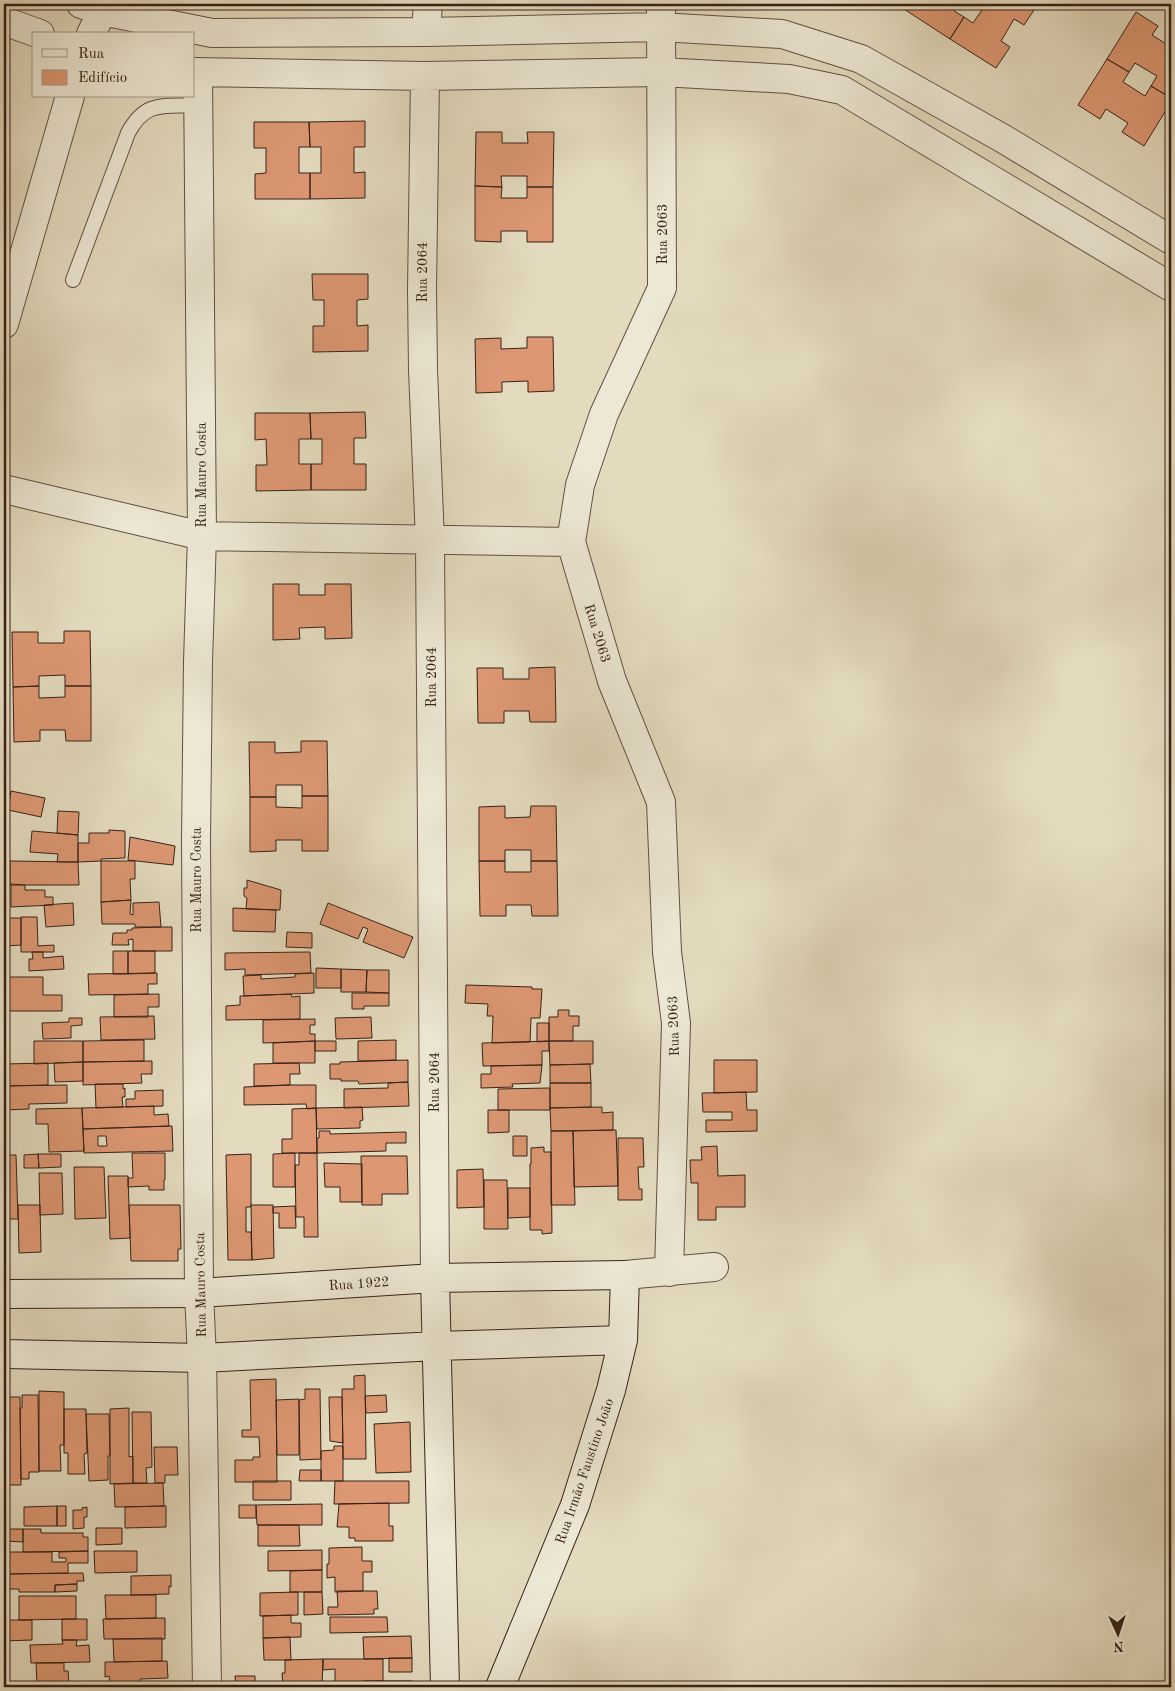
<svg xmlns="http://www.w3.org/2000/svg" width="1175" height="1691" font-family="'Old Standard TT',serif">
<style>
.building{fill:#dd9873;stroke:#362217;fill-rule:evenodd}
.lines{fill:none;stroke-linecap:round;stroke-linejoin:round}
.lane-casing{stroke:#625041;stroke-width:16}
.street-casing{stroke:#625041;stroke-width:30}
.secondary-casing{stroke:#362217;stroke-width:30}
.lane{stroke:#ede8d5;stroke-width:14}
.street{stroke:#ede8d5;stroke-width:28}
.secondary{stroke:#ede8d5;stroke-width:28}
.labels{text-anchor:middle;stroke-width:4;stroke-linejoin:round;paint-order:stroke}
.street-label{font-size:14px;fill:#362217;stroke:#ede8d5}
</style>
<rect width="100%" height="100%" fill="#e4dbbf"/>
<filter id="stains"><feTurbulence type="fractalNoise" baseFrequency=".004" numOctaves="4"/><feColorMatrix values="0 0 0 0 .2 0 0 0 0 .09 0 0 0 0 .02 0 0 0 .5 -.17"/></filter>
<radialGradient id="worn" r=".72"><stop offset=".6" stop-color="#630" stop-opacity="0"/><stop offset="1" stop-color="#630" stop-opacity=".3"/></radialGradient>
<path class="building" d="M 907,4 L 959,4 L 954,11 L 964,17 L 950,39 L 904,9 Z
M 986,4 L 1038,4 L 1024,25 L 1014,19 L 1001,41 L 1010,47 L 996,68 L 950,39 L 964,17 L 973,23 Z
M 1136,12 L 1158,26 L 1152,35 L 1171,47 L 1171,98 L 1151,86 L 1157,76 L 1135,63 L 1129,72 L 1107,59 Z
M 1107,59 L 1129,72 L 1123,82 L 1145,96 L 1151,86 L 1171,98 L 1171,102 L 1144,146 L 1122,132 L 1128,123 L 1106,109 L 1100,119 L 1078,105 Z
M 4,68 L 10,70 L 4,90 Z
M 365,121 L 365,147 L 354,147 L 354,173 L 365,172 L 365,198 L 310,199 L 310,173 L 321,173 L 321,147 L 310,147 L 309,122 Z
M 254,122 L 309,122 L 310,147 L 299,147 L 299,173 L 310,173 L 310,199 L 255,199 L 255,174 L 266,173 L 266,148 L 254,148 Z
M 476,132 L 502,132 L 502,143 L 528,143 L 527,132 L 554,132 L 553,187 L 527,187 L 527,176 L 501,176 L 502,187 L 475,186 Z
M 475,186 L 502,187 L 501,198 L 527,198 L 527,187 L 553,187 L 553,242 L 527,242 L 527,231 L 501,231 L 501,242 L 475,241 Z
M 312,274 L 368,274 L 368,299 L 357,300 L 357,326 L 368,325 L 368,351 L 313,352 L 313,326 L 324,326 L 324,300 L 313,300 Z
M 527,337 L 553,337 L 554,391 L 528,392 L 528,381 L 502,382 L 502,392 L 476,393 L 475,339 L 501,338 L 501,349 L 527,348 Z
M 365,412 L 366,438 L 354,438 L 354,464 L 366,464 L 366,490 L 311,490 L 311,464 L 322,464 L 322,439 L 311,439 L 310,413 Z
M 255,413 L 310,413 L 311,439 L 299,439 L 299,464 L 311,464 L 311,490 L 256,491 L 256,465 L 267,465 L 266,439 L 255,440 Z
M 273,584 L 299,584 L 299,595 L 325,595 L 325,584 L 351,584 L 352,638 L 325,639 L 325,627 L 299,628 L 300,639 L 273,640 Z
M 64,631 L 90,631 L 91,686 L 65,686 L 65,675 L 39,676 L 39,686 L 13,687 L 12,632 L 38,632 L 38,643 L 64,643 Z
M 555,667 L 556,722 L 530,722 L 529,711 L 504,711 L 504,723 L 478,723 L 477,668 L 503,668 L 503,679 L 529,679 L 529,668 Z
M 39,686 L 39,698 L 65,697 L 65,686 L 91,686 L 91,741 L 66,741 L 65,730 L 40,730 L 40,741 L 14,742 L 13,687 Z
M 301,741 L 327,741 L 328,796 L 302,796 L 302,785 L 276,785 L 276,797 L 250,797 L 249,742 L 275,742 L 275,753 L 301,752 Z
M 11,791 L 45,798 L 41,817 L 8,810 Z
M 302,796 L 328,796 L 328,851 L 302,851 L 302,840 L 276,840 L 276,851 L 250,852 L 250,797 L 276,797 L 276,807 L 302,808 Z
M 505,806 L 505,818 L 530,817 L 531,806 L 556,806 L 557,861 L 531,861 L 531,850 L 505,850 L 505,861 L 479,861 L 479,807 Z
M 58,811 L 79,812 L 78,835 L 57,833 Z
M 109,830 L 125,831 L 125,858 L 101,859 L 101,861 L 78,862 L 78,843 L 89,843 L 89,833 L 109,833 Z
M 32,831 L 78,835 L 78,862 L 57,862 L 58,854 L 30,852 Z
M 130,837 L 175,846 L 173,865 L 128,860 Z
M 10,861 L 78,862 L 79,885 L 10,885 Z
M 101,861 L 135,861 L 135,879 L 130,879 L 131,900 L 101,902 Z
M 479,861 L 505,861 L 505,872 L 531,872 L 531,861 L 557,861 L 558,916 L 532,916 L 531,905 L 506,905 L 506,916 L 480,916 Z
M 247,880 L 281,890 L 280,910 L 246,909 L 247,898 L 244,896 L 244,888 L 247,888 Z
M 11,884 L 25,885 L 25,890 L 45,890 L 45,897 L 53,897 L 53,905 L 11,907 Z
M 131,900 L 130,914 L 133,915 L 133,903 L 159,902 L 161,927 L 135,927 L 135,924 L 102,924 L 101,902 Z
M 73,903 L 74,925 L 46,927 L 44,905 Z
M 328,903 L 413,937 L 404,958 L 363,942 L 368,929 L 363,927 L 358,939 L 320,924 Z
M 233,908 L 276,910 L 275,932 L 233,931 Z
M 21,917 L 37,917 L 38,946 L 54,945 L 54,952 L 21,952 Z
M 5,918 L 21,918 L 21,945 L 5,946 Z
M 161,927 L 172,927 L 172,951 L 133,951 L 133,939 L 128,940 L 129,945 L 112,945 L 113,933 L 127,933 L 127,930 L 132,930 L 132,928 Z
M 287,932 L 312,933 L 312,948 L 286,947 Z
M 113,951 L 128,951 L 128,974 L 113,974 Z
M 128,951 L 155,951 L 155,973 L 128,974 Z
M 32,952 L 43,952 L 43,958 L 63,956 L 64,969 L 29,971 L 29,959 L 33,959 Z
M 310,952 L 311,973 L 245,975 L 245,969 L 225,970 L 225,953 Z
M 316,968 L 341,969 L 341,988 L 316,988 Z
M 341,969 L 367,970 L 366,992 L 341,992 Z
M 367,970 L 389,970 L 389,993 L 366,992 Z
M 157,973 L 157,984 L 148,984 L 148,994 L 89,995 L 88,974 Z
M 314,973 L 314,993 L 244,996 L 243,976 L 261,975 L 261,979 L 295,977 L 295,974 Z
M 9,977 L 43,977 L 43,995 L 62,995 L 62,1011 L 4,1011 L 4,978 L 9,978 Z
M 466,985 L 532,987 L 532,989 L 542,989 L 540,1018 L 531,1018 L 530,1042 L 492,1043 L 493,1016 L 487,1016 L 488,1004 L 465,1003 Z
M 352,993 L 389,993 L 389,1006 L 364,1006 L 364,1009 L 352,1009 Z
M 159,994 L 159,1007 L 148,1007 L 148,1017 L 114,1017 L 114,995 Z
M 291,994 L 292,997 L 300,996 L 300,1019 L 226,1020 L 226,1006 L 240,1005 L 240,996 Z
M 558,1010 L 569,1010 L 569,1016 L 579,1016 L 579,1026 L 573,1026 L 573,1041 L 549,1041 L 549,1017 L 558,1017 Z
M 154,1016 L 155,1039 L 101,1040 L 100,1017 Z
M 371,1017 L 372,1038 L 336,1039 L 335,1018 Z
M 69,1018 L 82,1018 L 82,1025 L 71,1026 L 71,1038 L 43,1039 L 42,1023 L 69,1022 Z
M 315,1019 L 315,1025 L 310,1025 L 310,1034 L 315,1034 L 315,1041 L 263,1043 L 263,1020 Z
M 537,1023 L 549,1023 L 549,1041 L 537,1042 Z
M 144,1040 L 144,1061 L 83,1062 L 83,1041 Z
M 396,1040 L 396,1060 L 358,1061 L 358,1041 Z
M 34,1041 L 83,1041 L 83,1062 L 34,1064 Z
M 315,1041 L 336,1041 L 336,1051 L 315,1051 Z
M 315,1041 L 315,1063 L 273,1063 L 273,1043 Z
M 549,1041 L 549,1051 L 542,1051 L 542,1065 L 483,1066 L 482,1043 Z
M 549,1041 L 593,1041 L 593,1064 L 550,1065 Z
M 408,1060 L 408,1082 L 359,1084 L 358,1081 L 341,1081 L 341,1079 L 330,1079 L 330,1064 L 340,1064 L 340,1062 Z
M 714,1060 L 757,1060 L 757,1092 L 714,1093 Z
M 152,1061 L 152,1074 L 141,1074 L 142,1083 L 83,1085 L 83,1062 Z
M 83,1062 L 83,1081 L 55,1082 L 54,1063 Z
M 48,1063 L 48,1085 L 4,1086 L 4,1064 Z
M 299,1063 L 300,1074 L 290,1074 L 290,1085 L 254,1086 L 254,1064 Z
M 590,1064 L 591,1083 L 550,1083 L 550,1065 Z
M 542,1065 L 540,1083 L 512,1084 L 513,1087 L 481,1088 L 481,1074 L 491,1074 L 491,1066 Z
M 408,1082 L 409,1106 L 344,1108 L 344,1089 L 388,1088 L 388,1083 Z
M 550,1083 L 591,1083 L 591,1107 L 550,1108 Z
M 95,1084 L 123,1084 L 123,1089 L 125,1088 L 125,1097 L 122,1097 L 123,1107 L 96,1108 Z
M 67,1085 L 67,1103 L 29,1104 L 29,1109 L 4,1110 L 4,1086 Z
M 290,1085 L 316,1085 L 316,1108 L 307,1109 L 306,1104 L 244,1105 L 244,1087 Z
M 550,1088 L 550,1110 L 498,1110 L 498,1089 Z
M 163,1090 L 163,1106 L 126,1107 L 126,1099 L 135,1099 L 135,1091 Z
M 746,1092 L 747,1110 L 757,1110 L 757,1131 L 706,1132 L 706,1120 L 732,1120 L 732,1112 L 703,1112 L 702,1093 Z
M 154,1106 L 154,1115 L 168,1114 L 169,1126 L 83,1129 L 82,1108 Z
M 362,1107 L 363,1120 L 360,1121 L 360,1128 L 317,1129 L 316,1108 Z
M 602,1107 L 602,1113 L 613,1112 L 613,1130 L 551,1131 L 550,1108 Z
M 82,1108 L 84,1151 L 49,1152 L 48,1124 L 36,1124 L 36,1109 Z
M 316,1108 L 317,1153 L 282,1153 L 282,1139 L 292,1139 L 292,1109 Z
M 488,1110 L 509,1110 L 509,1132 L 488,1133 Z
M 172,1126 L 173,1151 L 84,1153 L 83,1129 ZM 98,1136 L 106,1136 L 107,1146 L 98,1146 Z
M 616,1130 L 618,1186 L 574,1187 L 573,1131 Z
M 319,1131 L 330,1131 L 330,1134 L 406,1132 L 406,1143 L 386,1143 L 386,1151 L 317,1153 L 317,1138 L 319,1138 Z
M 551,1131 L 573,1131 L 575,1205 L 551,1205 Z
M 513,1136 L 527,1136 L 527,1156 L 513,1156 Z
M 618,1138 L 643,1138 L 644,1167 L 638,1167 L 639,1189 L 642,1189 L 642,1200 L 618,1200 Z
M 717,1146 L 718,1176 L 745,1175 L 745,1207 L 716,1207 L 716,1220 L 698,1220 L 698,1183 L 691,1183 L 690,1160 L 702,1160 L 701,1147 Z
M 544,1147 L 544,1152 L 551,1152 L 552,1233 L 542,1234 L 542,1230 L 530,1230 L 530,1164 L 531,1164 L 531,1148 Z
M 132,1153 L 165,1153 L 165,1180 L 164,1180 L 164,1190 L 149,1190 L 149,1186 L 128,1187 L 128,1178 L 133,1178 Z
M 295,1153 L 295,1187 L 273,1187 L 273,1154 Z
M 299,1153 L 317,1153 L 318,1237 L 304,1237 L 304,1217 L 296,1217 L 295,1165 L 299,1165 Z
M 38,1154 L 61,1154 L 61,1167 L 39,1168 Z
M 38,1154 L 39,1168 L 24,1168 L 24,1155 Z
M 251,1154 L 251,1207 L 246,1207 L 246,1232 L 251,1232 L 252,1260 L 228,1260 L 226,1155 Z
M 4,1155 L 16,1155 L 18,1219 L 4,1219 Z
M 361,1156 L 407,1156 L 408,1194 L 382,1194 L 382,1205 L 362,1205 Z
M 324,1163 L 362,1164 L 362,1202 L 340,1202 L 340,1187 L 325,1187 Z
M 74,1167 L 104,1167 L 106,1218 L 75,1219 Z
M 483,1169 L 484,1207 L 457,1208 L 457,1170 Z
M 39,1173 L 62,1173 L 63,1214 L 40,1215 Z
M 108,1176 L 128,1176 L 130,1238 L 110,1239 Z
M 484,1180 L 507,1180 L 508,1229 L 484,1229 Z
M 508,1188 L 530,1188 L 530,1217 L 508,1218 Z
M 18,1205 L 40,1205 L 41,1252 L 19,1253 Z
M 129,1205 L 180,1205 L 181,1249 L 178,1249 L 178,1261 L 131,1261 Z
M 251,1205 L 273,1205 L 274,1258 L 252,1260 Z
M 295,1206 L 296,1228 L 279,1228 L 279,1213 L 273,1213 L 273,1207 Z
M 365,1375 L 366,1459 L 343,1459 L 342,1389 L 354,1389 L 354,1376 Z
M 276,1379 L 277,1482 L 235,1482 L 235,1460 L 253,1460 L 253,1457 L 260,1457 L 259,1437 L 242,1437 L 242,1430 L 251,1430 L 250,1380 Z
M 305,1389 L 320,1389 L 321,1459 L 300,1460 L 299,1400 L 305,1399 Z
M 39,1391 L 64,1392 L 64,1445 L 60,1445 L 61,1471 L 39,1471 Z
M 22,1395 L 38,1395 L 39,1472 L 29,1472 L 29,1479 L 21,1479 L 20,1408 L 22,1408 Z
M 386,1395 L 387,1412 L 366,1413 L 365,1396 Z
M 4,1397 L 20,1397 L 21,1485 L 4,1485 Z
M 329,1397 L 342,1397 L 343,1443 L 330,1441 Z
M 299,1399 L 299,1455 L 277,1455 L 276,1400 Z
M 129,1408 L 129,1457 L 133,1456 L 133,1483 L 110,1484 L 110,1409 Z
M 64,1409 L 86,1409 L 87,1453 L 84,1454 L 85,1474 L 68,1474 L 68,1453 L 64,1453 Z
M 132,1412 L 151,1412 L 152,1467 L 146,1468 L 147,1483 L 133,1483 Z
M 86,1414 L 109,1414 L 110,1456 L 108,1456 L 108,1480 L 89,1481 Z
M 410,1422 L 411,1472 L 376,1473 L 374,1424 Z
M 334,1446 L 343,1446 L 343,1481 L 321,1481 L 321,1451 L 334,1450 Z
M 154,1447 L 177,1447 L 178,1475 L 165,1475 L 165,1483 L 155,1483 Z
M 300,1470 L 321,1470 L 321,1481 L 299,1481 Z
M 253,1481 L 291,1481 L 291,1500 L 253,1500 Z
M 335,1481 L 409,1481 L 409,1503 L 334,1504 Z
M 163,1483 L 164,1506 L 115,1507 L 114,1484 Z
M 389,1503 L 389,1526 L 393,1526 L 393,1541 L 355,1541 L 355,1538 L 349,1538 L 349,1527 L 337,1527 L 339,1504 Z
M 322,1504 L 322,1525 L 257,1525 L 256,1505 Z
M 239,1505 L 256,1505 L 256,1518 L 239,1518 Z
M 57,1506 L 66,1506 L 66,1526 L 57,1526 Z
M 57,1506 L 57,1526 L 24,1526 L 24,1507 Z
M 164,1506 L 166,1506 L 166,1527 L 125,1528 L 125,1507 Z
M 87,1507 L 87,1517 L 84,1517 L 84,1528 L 73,1529 L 73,1510 L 82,1510 L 82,1508 Z
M 258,1525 L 299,1525 L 300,1546 L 258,1546 Z
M 96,1528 L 122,1528 L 122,1544 L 96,1545 Z
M 7,1529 L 23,1529 L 23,1542 L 6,1541 Z
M 23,1529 L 41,1529 L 41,1533 L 83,1533 L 83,1537 L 88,1537 L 88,1551 L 23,1552 Z
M 362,1547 L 362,1561 L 372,1561 L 372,1572 L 363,1572 L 363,1591 L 335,1592 L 335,1577 L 327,1578 L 327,1564 L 329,1564 L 329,1548 Z
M 322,1550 L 322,1570 L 268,1571 L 268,1551 Z
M 88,1551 L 88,1563 L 68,1563 L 68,1573 L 4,1574 L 4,1552 L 52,1552 L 52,1562 L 66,1562 L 66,1558 L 59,1558 L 59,1552 Z
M 94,1551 L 137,1551 L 137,1572 L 95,1573 Z
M 322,1570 L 322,1592 L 290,1592 L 290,1571 Z
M 83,1573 L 84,1581 L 77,1581 L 77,1584 L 55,1585 L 55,1592 L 19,1592 L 19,1589 L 4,1589 L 4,1574 Z
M 171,1575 L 171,1587 L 169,1586 L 169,1594 L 131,1595 L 131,1576 Z
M 77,1584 L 77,1591 L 55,1592 L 55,1585 Z
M 337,1591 L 377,1591 L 378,1609 L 374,1609 L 374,1614 L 328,1615 L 328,1607 L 338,1607 Z
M 298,1592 L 298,1615 L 260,1616 L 260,1593 Z
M 304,1592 L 322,1592 L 323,1614 L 304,1615 Z
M 105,1595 L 156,1595 L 156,1618 L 106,1619 Z
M 19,1596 L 76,1596 L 76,1619 L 19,1620 Z
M 291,1615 L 291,1623 L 301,1623 L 301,1637 L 263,1638 L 263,1616 Z
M 330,1617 L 387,1617 L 388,1632 L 330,1633 Z
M 165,1618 L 165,1639 L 104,1639 L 103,1619 Z
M 62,1619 L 87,1619 L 87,1640 L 62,1640 Z
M 4,1620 L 32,1620 L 32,1640 L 4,1641 Z
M 411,1636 L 412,1658 L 364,1659 L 363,1637 Z
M 290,1637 L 291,1660 L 264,1660 L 263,1638 Z
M 162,1638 L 162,1661 L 114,1662 L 113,1639 Z
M 62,1640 L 77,1640 L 76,1646 L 89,1645 L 90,1662 L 31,1663 L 30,1645 L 63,1644 Z
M 389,1658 L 412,1658 L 412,1672 L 389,1672 Z
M 323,1659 L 322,1687 L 283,1687 L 282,1673 L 285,1673 L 285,1660 Z
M 323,1659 L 383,1659 L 383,1681 L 335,1682 L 335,1669 L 323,1670 Z
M 167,1661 L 168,1678 L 140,1679 L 140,1683 L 110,1683 L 109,1676 L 105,1677 L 105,1662 Z
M 36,1663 L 64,1663 L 64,1671 L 68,1671 L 69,1684 L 37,1684 Z
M 235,1676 L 255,1676 L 255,1687 L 236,1687 Z
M 363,1681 L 412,1681 L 412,1687 L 336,1687 L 363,1686 Z
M 182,1682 L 182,1687 L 95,1687 L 95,1683 Z"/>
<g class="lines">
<g class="lane-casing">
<path id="lane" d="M 73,280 L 128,133 C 146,99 165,107 199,105"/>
</g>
<g class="street-casing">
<path id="street" d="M 81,4 L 102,11 L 212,33 L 426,32 L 660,27 L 782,34 L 861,59 L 1002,138 L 1171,240
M 661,4 L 662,288 L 604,414 L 580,485 L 571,542 L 612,681 L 661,802 L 667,952 L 676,1023 L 669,1272
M 4,21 L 40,34
M 426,32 L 428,4
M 91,34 L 106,4
M 194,72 L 425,76 L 661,72 L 789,79 L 842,90 L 1171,287
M 198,73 L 202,536 L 198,662 L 196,841 L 199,1293 L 202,1358 L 207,1687
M 425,76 L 422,290 L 423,370 L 430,541 L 435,1278
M 4,324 L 70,96
M 4,489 L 202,536 L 571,542
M 625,1275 L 714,1267"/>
</g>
<g class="secondary-casing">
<path id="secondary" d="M 435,1278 L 445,1687
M 4,1294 L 199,1293 L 435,1278 L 625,1275 L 623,1340 L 611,1390 L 575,1505 L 500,1687
M 4,1354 L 202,1358 L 437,1346 L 623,1340"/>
</g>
<use href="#lane" class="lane"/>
<use href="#street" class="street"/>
<use href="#secondary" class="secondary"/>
</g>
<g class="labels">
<g class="street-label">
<text transform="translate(662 234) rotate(-90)" y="5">Rua 2063</text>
<text transform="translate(422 272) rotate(-90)" y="5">Rua 2064</text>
<text transform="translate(201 475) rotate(-90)" y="5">Rua Mauro Costa</text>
<text transform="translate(598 633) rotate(73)" y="5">Rua 2063</text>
<text transform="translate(431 677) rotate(-90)" y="5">Rua 2064</text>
<text transform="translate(196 880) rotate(-90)" y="5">Rua Mauro Costa</text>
<text transform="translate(673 1026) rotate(-92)" y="5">Rua 2063</text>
<text transform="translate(434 1082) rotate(-90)" y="5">Rua 2064</text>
<text transform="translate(359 1283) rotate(-4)" y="5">Rua 1922</text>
<text transform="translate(200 1285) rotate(-91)" y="5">Rua Mauro Costa</text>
<text transform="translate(584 1471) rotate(-71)" y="5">Rua Irmão Faustino João</text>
</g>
</g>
<rect width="1175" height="1691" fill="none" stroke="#e4dbbf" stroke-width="20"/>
<rect x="5" y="5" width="1165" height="1681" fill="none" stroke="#362217" stroke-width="2.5"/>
<rect x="10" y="10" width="1155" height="1671" fill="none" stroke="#362217"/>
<rect x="32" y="32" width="162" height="65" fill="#ede8d5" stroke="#a49989"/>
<rect x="42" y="49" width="25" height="8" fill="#ede8d5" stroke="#a49989"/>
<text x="78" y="58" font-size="15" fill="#362217">Rua</text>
<rect x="42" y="70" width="25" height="15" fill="#dd9873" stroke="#a49989"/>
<text x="78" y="82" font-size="15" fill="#362217">Edifício</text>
<g transform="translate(1118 1634) rotate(177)" stroke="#ede8d5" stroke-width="4" paint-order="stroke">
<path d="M0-4L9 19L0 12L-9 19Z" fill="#362217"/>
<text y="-8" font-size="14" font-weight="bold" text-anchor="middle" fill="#362217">N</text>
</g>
<rect width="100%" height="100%" filter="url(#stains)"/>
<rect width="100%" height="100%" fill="url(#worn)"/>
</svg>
